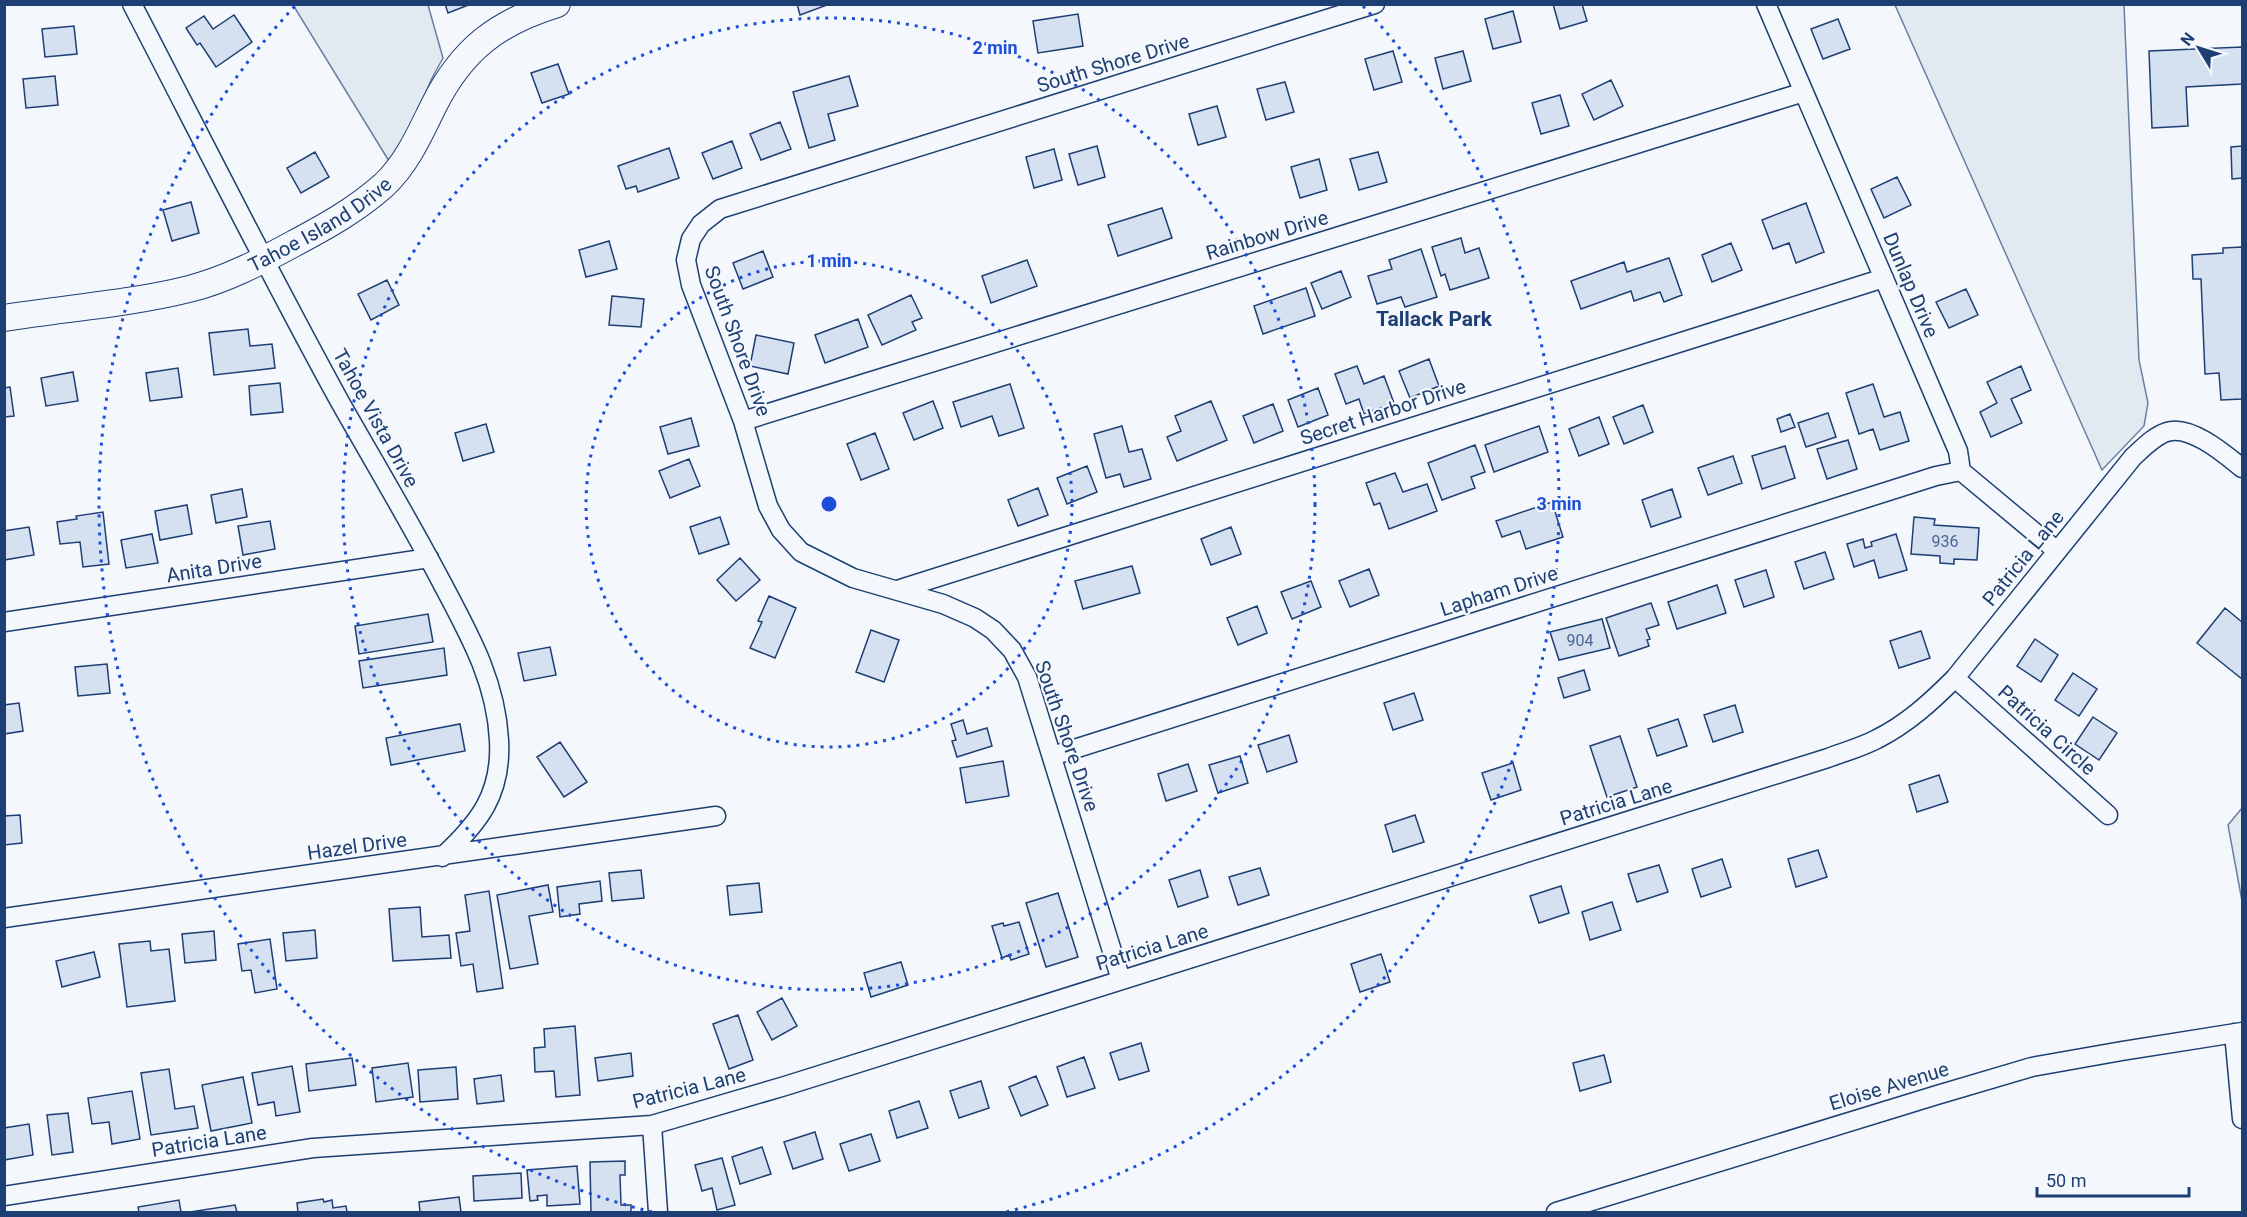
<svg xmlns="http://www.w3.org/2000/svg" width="2247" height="1217" font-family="Roboto,sans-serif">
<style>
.green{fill:#e3e9f0;stroke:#687fa3;stroke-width:1.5}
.building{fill:#d5e0f0;stroke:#1d3f73;stroke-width:1.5}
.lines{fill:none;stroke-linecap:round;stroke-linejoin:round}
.street-casing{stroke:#1d3f73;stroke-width:21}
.secondary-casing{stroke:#1d3f73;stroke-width:28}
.street{stroke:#f4f7fb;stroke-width:18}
.secondary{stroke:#f4f7fb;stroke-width:26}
.ring{fill:none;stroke:#1d4ed8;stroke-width:3;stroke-dasharray:3 6}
.labels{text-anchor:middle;stroke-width:4.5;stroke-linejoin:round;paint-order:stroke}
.number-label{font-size:16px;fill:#4b6792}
.street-label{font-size:20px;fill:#1d3f73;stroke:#f4f7fb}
.neighbourhood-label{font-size:21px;font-weight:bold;fill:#1d3f73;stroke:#f4f7fb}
.centre{fill:#1d4ed8;stroke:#f4f7fb;stroke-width:3}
.ring-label{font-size:18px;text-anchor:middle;font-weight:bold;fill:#1d4ed8;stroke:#f4f7fb;stroke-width:4.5;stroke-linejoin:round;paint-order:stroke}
</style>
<rect width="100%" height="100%" fill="#f4f7fb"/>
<path class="green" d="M 293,5 L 428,5 L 443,58 L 431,80 L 415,119 L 389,161 Z
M 1895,5 L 2124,5 L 2139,360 L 2148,403 L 2144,426 L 2102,470 Z
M 2242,808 L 2242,901 L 2228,825 Z"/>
<path class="building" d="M 445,4 L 471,4 L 448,13 Z
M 797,4 L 827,4 L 827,5 L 800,15 Z
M 1553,4 L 1582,4 L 1587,21 L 1560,29 Z
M 1513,11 L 1521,42 L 1493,49 L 1485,19 Z
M 1078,14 L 1083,46 L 1038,53 L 1033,21 Z
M 234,15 L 252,42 L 216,67 L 200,43 L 197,45 L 186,28 L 204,16 L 213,29 Z
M 1838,19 L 1850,49 L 1823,59 L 1811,29 Z
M 74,26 L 77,54 L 45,57 L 42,29 Z
M 2242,47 L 2242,84 L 2186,87 L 2188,126 L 2152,128 L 2149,51 Z
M 1393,51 L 1402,82 L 1374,90 L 1365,59 Z
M 1463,51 L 1471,81 L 1443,89 L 1435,58 Z
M 558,64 L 569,94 L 542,103 L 531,73 Z
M 55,76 L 58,105 L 26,108 L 23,79 Z
M 849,76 L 858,106 L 828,114 L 835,140 L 809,148 L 793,92 Z
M 1611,80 L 1623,106 L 1594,120 L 1582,94 Z
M 1285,82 L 1294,112 L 1266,120 L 1257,89 Z
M 1560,95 L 1569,126 L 1541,134 L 1532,103 Z
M 1217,106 L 1226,137 L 1198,145 L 1189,114 Z
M 780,122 L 791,149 L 761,160 L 750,134 Z
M 732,141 L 742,168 L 713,179 L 702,153 Z
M 1097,146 L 1105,177 L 1078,185 L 1069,154 Z
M 2242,146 L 2242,178 L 2232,179 L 2231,147 Z
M 669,148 L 679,178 L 638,192 L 636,186 L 626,189 L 618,166 Z
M 1054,149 L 1062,180 L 1034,188 L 1026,157 Z
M 315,152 L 329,177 L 301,193 L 287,168 Z
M 1378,152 L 1387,182 L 1359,190 L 1350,159 Z
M 1319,159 L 1327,190 L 1300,198 L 1291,167 Z
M 1897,177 L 1911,205 L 1884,218 L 1871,189 Z
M 191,202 L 199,233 L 172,241 L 163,210 Z
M 1806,203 L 1824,252 L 1796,263 L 1789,243 L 1773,249 L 1762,220 Z
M 1162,208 L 1172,238 L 1118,256 L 1108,225 Z
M 1461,238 L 1465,253 L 1479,248 L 1489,278 L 1450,290 L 1445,274 L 1441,276 L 1432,247 Z
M 609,241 L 617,269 L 586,277 L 579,250 Z
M 1731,243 L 1742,270 L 1712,282 L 1702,255 Z
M 2242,247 L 2242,399 L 2221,400 L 2219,373 L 2205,374 L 2201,279 L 2193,279 L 2192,255 L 2223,253 L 2223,248 Z
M 1421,249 L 1437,297 L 1405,307 L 1401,297 L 1377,304 L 1368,276 L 1392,269 L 1389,260 Z
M 763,251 L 773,277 L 743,289 L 733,263 Z
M 1669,258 L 1682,295 L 1664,302 L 1660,292 L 1634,301 L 1631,291 L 1581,309 L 1571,281 L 1624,262 L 1627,272 Z
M 1027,260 L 1037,286 L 991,303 L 982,276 Z
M 1341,271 L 1351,297 L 1322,309 L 1311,283 Z
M 387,280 L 399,305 L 371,320 L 358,294 Z
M 1306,288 L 1315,316 L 1263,334 L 1254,306 Z
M 1966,289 L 1978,315 L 1949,328 L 1936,302 Z
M 911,295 L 922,318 L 912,322 L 916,330 L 882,345 L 868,315 Z
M 612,296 L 644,299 L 641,327 L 609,325 Z
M 858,319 L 868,347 L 825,363 L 815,335 Z
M 248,329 L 250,346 L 272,344 L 275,368 L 214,375 L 209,333 Z
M 756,335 L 794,343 L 788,374 L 750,366 Z
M 1429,359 L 1439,386 L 1410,398 L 1399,371 Z
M 1357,366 L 1364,384 L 1384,376 L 1394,403 L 1364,414 L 1359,399 L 1346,404 L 1335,374 Z
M 2021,366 L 2031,390 L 2011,399 L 2022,423 L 1991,437 L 1980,412 L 1997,403 L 1987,382 Z
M 178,368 L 182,397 L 150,401 L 146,373 Z
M 73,372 L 78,401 L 46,406 L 41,378 Z
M 280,383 L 283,412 L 251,415 L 249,386 Z
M 1010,384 L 1024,428 L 999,436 L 992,416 L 961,427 L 953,402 Z
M 1873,384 L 1884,417 L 1900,412 L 1909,441 L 1880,450 L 1873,429 L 1859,434 L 1846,393 Z
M 10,387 L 14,416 L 4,417 L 4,388 Z
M 1318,388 L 1328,415 L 1298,427 L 1288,400 Z
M 933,401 L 943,428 L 914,440 L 903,413 Z
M 1211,401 L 1227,440 L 1177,461 L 1167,437 L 1181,431 L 1175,416 Z
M 1273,404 L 1283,431 L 1254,443 L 1243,416 Z
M 1643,405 L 1653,432 L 1624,444 L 1613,417 Z
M 1828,413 L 1836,437 L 1806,447 L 1798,423 Z
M 1790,414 L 1795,427 L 1781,432 L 1777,419 Z
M 1599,417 L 1609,444 L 1579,456 L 1569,429 Z
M 691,418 L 699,446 L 668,454 L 660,427 Z
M 486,424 L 494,452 L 463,461 L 455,433 Z
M 1122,426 L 1129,452 L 1142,449 L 1151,479 L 1124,487 L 1120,474 L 1106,478 L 1094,434 Z
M 1539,426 L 1548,452 L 1494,472 L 1485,445 Z
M 875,433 L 889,469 L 861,480 L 847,444 Z
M 1848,440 L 1857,469 L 1827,479 L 1817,449 Z
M 1475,445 L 1485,472 L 1471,477 L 1475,488 L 1442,500 L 1428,463 Z
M 1785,446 L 1795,478 L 1762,489 L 1752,456 Z
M 1733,456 L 1742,483 L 1708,495 L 1698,468 Z
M 689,459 L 700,486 L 670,498 L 659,471 Z
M 1087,466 L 1097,492 L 1067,504 L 1057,478 Z
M 1395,473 L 1403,492 L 1427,484 L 1437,511 L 1389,529 L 1380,503 L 1374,505 L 1366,483 Z
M 1038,488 L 1048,515 L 1018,526 L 1008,500 Z
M 242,489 L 247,517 L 216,523 L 211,495 Z
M 1672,489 L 1681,517 L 1651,527 L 1642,500 Z
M 1552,502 L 1563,537 L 1526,549 L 1520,531 L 1502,537 L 1496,521 Z
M 187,505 L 192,534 L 160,540 L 155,511 Z
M 103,512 L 109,564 L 83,567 L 80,542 L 60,544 L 57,522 L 77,519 L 76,516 Z
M 720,517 L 729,544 L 699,554 L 690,527 Z
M 1914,517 L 1935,519 L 1934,525 L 1979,528 L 1977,560 L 1954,559 L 1954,564 L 1940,563 L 1940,556 L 1911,554 Z
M 270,521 L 275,549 L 243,555 L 238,526 Z
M 29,527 L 34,555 L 4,560 L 4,531 Z
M 1231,527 L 1241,554 L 1211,565 L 1201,539 Z
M 152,534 L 158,563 L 126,568 L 121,540 Z
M 1896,534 L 1907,570 L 1879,578 L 1874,560 L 1854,567 L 1847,544 L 1863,539 L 1865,548 L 1872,546 L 1871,542 Z
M 1825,552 L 1834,579 L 1804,589 L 1795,562 Z
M 740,558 L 760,580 L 736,601 L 717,580 Z
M 1132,566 L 1140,593 L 1083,609 L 1075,581 Z
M 1369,569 L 1379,595 L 1350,607 L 1339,581 Z
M 1766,570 L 1774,597 L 1744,607 L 1735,580 Z
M 1311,581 L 1321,607 L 1292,619 L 1281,592 Z
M 1717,585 L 1726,613 L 1677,629 L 1668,602 Z
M 769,596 L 796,608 L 775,658 L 750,648 L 762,622 L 758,621 Z
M 1651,603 L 1659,625 L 1646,629 L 1650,639 L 1647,640 L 1649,646 L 1619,656 L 1606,618 Z
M 1257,606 L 1267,633 L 1238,645 L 1227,618 Z
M 2225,608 L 2242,622 L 2242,679 L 2197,643 Z
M 428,614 L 433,642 L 359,654 L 355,626 Z
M 1602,619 L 1610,648 L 1559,660 L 1550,632 Z
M 871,630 L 899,640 L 884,682 L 856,672 Z
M 1921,631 L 1930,658 L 1899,668 L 1890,641 Z
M 2035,639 L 2058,655 L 2041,682 L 2017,666 Z
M 550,647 L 556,675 L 524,681 L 518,653 Z
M 444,648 L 447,675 L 363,688 L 359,661 Z
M 107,664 L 110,693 L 78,696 L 75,667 Z
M 1584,670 L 1590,690 L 1564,698 L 1558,678 Z
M 2073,673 L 2097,689 L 2079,716 L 2055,700 Z
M 1414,693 L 1423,720 L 1393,730 L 1384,703 Z
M 19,703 L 23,731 L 4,734 L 4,705 Z
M 1735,705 L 1743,732 L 1713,742 L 1704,715 Z
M 2093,717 L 2117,733 L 2099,760 L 2075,744 Z
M 1678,719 L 1687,746 L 1657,756 L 1648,729 Z
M 963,720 L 967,734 L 987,728 L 992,746 L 957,757 L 952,741 L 956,740 L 951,724 Z
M 460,724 L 465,751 L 391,765 L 386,738 Z
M 1289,735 L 1297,762 L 1267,772 L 1258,745 Z
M 1620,736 L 1637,787 L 1607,797 L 1590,746 Z
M 560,742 L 587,782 L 564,797 L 537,757 Z
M 1240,756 L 1248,783 L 1218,793 L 1209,765 Z
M 1003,761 L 1009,796 L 966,803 L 960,768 Z
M 1513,763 L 1521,790 L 1491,800 L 1482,773 Z
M 1188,764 L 1197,791 L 1166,801 L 1158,774 Z
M 1939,775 L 1948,802 L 1917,812 L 1909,785 Z
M 20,815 L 22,843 L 4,845 L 4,816 Z
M 1415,815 L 1424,842 L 1393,852 L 1385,825 Z
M 1818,850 L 1827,877 L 1796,887 L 1788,859 Z
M 1722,859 L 1731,887 L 1701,897 L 1692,869 Z
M 1659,865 L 1668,892 L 1637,902 L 1628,874 Z
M 1260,868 L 1269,895 L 1238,905 L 1229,877 Z
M 641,870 L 644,898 L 612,901 L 609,873 Z
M 1200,870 L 1208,897 L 1178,907 L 1169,880 Z
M 600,881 L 602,901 L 579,904 L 580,914 L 560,917 L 557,887 Z
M 759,883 L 762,912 L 730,915 L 727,886 Z
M 548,885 L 553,912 L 529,916 L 538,964 L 510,969 L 497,895 Z
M 1561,886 L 1569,913 L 1539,923 L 1530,896 Z
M 489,891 L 503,988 L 477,992 L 473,964 L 461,966 L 456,933 L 470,931 L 465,895 Z
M 1058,893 L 1078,957 L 1046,967 L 1026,903 Z
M 1612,902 L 1621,930 L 1590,940 L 1582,912 Z
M 420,907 L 422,937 L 449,935 L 451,958 L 393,961 L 389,909 Z
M 1019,922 L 1029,954 L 1011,960 L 1009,955 L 1002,958 L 992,926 L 1003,923 L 1004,926 Z
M 315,930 L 317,958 L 286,961 L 283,933 Z
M 214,931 L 216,960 L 185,963 L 182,934 Z
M 270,939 L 277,989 L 255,993 L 251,970 L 242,971 L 238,944 Z
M 150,941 L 151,951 L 169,949 L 175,1001 L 127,1007 L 119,944 Z
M 94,952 L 100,977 L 62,987 L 56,961 Z
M 1381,954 L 1390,982 L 1360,992 L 1351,964 Z
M 901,962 L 908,985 L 871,997 L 864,973 Z
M 782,998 L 797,1026 L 772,1040 L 757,1012 Z
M 738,1015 L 753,1060 L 729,1069 L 713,1024 Z
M 575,1026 L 580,1095 L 556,1097 L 554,1071 L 535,1072 L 534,1048 L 545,1047 L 544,1029 Z
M 1141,1043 L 1149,1071 L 1119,1080 L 1110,1053 Z
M 631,1053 L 633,1076 L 598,1081 L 595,1058 Z
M 1604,1055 L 1611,1082 L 1580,1091 L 1573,1063 Z
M 1084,1057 L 1095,1088 L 1067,1097 L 1057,1067 Z
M 352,1058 L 356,1085 L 309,1091 L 306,1064 Z
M 408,1063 L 413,1097 L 376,1102 L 372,1068 Z
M 292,1066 L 300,1112 L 276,1116 L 274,1102 L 258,1105 L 252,1073 Z
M 456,1067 L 458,1099 L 420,1102 L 418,1070 Z
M 169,1069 L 175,1109 L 194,1106 L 198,1128 L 151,1135 L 141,1073 Z
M 501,1075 L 504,1101 L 477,1104 L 474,1079 Z
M 1036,1076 L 1048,1105 L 1021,1116 L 1009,1087 Z
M 243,1077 L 252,1123 L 211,1131 L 202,1085 Z
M 981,1081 L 989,1108 L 959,1118 L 950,1091 Z
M 132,1091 L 140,1139 L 112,1144 L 109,1122 L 92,1124 L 88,1098 Z
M 919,1101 L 928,1128 L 897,1138 L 889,1111 Z
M 68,1113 L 73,1152 L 52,1155 L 47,1115 Z
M 29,1124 L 33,1155 L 4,1160 L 4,1128 Z
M 815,1132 L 823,1159 L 793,1169 L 784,1142 Z
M 871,1134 L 880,1161 L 849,1171 L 840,1144 Z
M 762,1147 L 771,1174 L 740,1184 L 732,1157 Z
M 722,1158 L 735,1205 L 717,1210 L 712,1188 L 702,1191 L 695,1165 Z
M 625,1161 L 625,1175 L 620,1175 L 621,1205 L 631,1205 L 631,1212 L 591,1212 L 590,1162 Z
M 577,1166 L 580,1204 L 547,1206 L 547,1195 L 537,1196 L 538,1200 L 530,1201 L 527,1170 Z
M 521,1173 L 522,1198 L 474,1201 L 473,1176 Z
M 459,1197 L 461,1212 L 420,1212 L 419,1202 Z
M 323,1199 L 324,1202 L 332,1200 L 333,1208 L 346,1206 L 347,1212 L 298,1212 L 297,1203 Z
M 179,1200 L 181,1212 L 139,1212 L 138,1207 Z
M 235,1205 L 237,1212 L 190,1212 Z"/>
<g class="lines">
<g class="street-casing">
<path id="street" d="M 132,4 C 201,137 268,271 340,402 C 374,462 410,522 442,583 C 469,634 496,681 499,740 C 502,794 479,823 442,857
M 1766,4 L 1958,451 L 1961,471 L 2057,551
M 743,421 L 1804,92
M 897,590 L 1884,278
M 4,622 L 429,558
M 1955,678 L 2108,815
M 1052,756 L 1936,476 L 1961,471
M 4,918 L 716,816
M 1121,980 L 1027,677 L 1012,650 L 993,630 L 975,618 L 943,604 L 853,578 L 801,552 L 781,530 L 768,506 L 743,421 L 691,285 L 686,260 L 691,239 L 701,224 L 720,209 L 1375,4
M 2234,1033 L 2242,1119
M 652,1125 L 658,1212
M 4,1196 L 313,1148 L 652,1125 L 785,1086 L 1828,758 C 1844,752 1862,747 1877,739 C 1907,724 1931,702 1955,678 L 2133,457 C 2143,448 2154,436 2167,432 C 2190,424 2226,455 2242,468
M 1556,1212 L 1937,1095 L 2032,1067 L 2122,1051 L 2242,1032"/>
</g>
<g class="secondary-casing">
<g id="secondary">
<path id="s1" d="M 4,318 C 65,308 129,304 189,289 C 225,280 260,262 293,244 C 325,227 356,210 384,185 C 408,162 420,133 434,105 C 462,49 498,22 557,4"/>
</g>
</g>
<use href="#street" class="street"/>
<use href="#secondary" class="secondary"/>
</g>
<g class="ring">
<circle cx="829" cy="504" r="243"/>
<circle cx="829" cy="504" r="486"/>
<path d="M652 1212A730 730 0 0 1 295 6M1363 6A730 730 0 0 1 1006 1212"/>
</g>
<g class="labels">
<g class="number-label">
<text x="1945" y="547">936</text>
<text x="1580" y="646">904</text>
</g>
<g class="street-label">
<text transform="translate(1113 63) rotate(-17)" y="7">South Shore Drive</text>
<text dy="7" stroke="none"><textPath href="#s1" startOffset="334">Tahoe Island Drive</textPath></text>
<text transform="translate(1267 235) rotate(-17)" y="7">Rainbow Drive</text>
<text transform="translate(1911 285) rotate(67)" y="7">Dunlap Drive</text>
<text transform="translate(738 341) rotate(70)" y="7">South Shore Drive</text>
<text transform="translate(1383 412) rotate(-18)" y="7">Secret Harbor Drive</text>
<text transform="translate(376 418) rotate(61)" y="7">Tahoe Vista Drive</text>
<text transform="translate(2023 558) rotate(-51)" y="7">Patricia Lane</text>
<text transform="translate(214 568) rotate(-9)" y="7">Anita Drive</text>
<text transform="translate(1499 591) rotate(-18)" y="7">Lapham Drive</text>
<text transform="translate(2047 730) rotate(42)" y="7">Patricia Circle</text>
<text transform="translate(1067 736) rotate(71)" y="7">South Shore Drive</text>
<text transform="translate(1616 802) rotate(-17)" y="7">Patricia Lane</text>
<text transform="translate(357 846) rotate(-8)" y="7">Hazel Drive</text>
<text transform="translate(1152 947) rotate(-17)" y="7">Patricia Lane</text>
<text transform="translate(1889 1086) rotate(-17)" y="7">Eloise Avenue</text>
<text transform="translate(689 1088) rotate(-14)" y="7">Patricia Lane</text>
<text transform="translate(209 1141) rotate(-9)" y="7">Patricia Lane</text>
</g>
<g class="neighbourhood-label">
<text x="1434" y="326">Tallack Park</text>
</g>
</g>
<circle cx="829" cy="504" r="9" class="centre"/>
<g class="ring-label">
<text x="995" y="54">2 min</text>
<text x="829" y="267">1 min</text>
<text x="1559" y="510">3 min</text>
</g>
<rect width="2247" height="1217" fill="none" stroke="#1d3f73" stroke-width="12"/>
<g transform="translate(2199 48) rotate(308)" stroke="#f4f7fb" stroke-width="4.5" paint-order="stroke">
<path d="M0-4.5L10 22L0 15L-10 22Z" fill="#1d3f73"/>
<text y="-9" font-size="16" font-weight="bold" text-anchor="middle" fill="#1d3f73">N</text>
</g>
<path d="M2037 1187v9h152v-9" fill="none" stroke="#1d3f73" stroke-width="3"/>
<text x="2046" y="1187" font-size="18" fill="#1d3f73" stroke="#f4f7fb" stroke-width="4.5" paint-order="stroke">50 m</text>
</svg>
